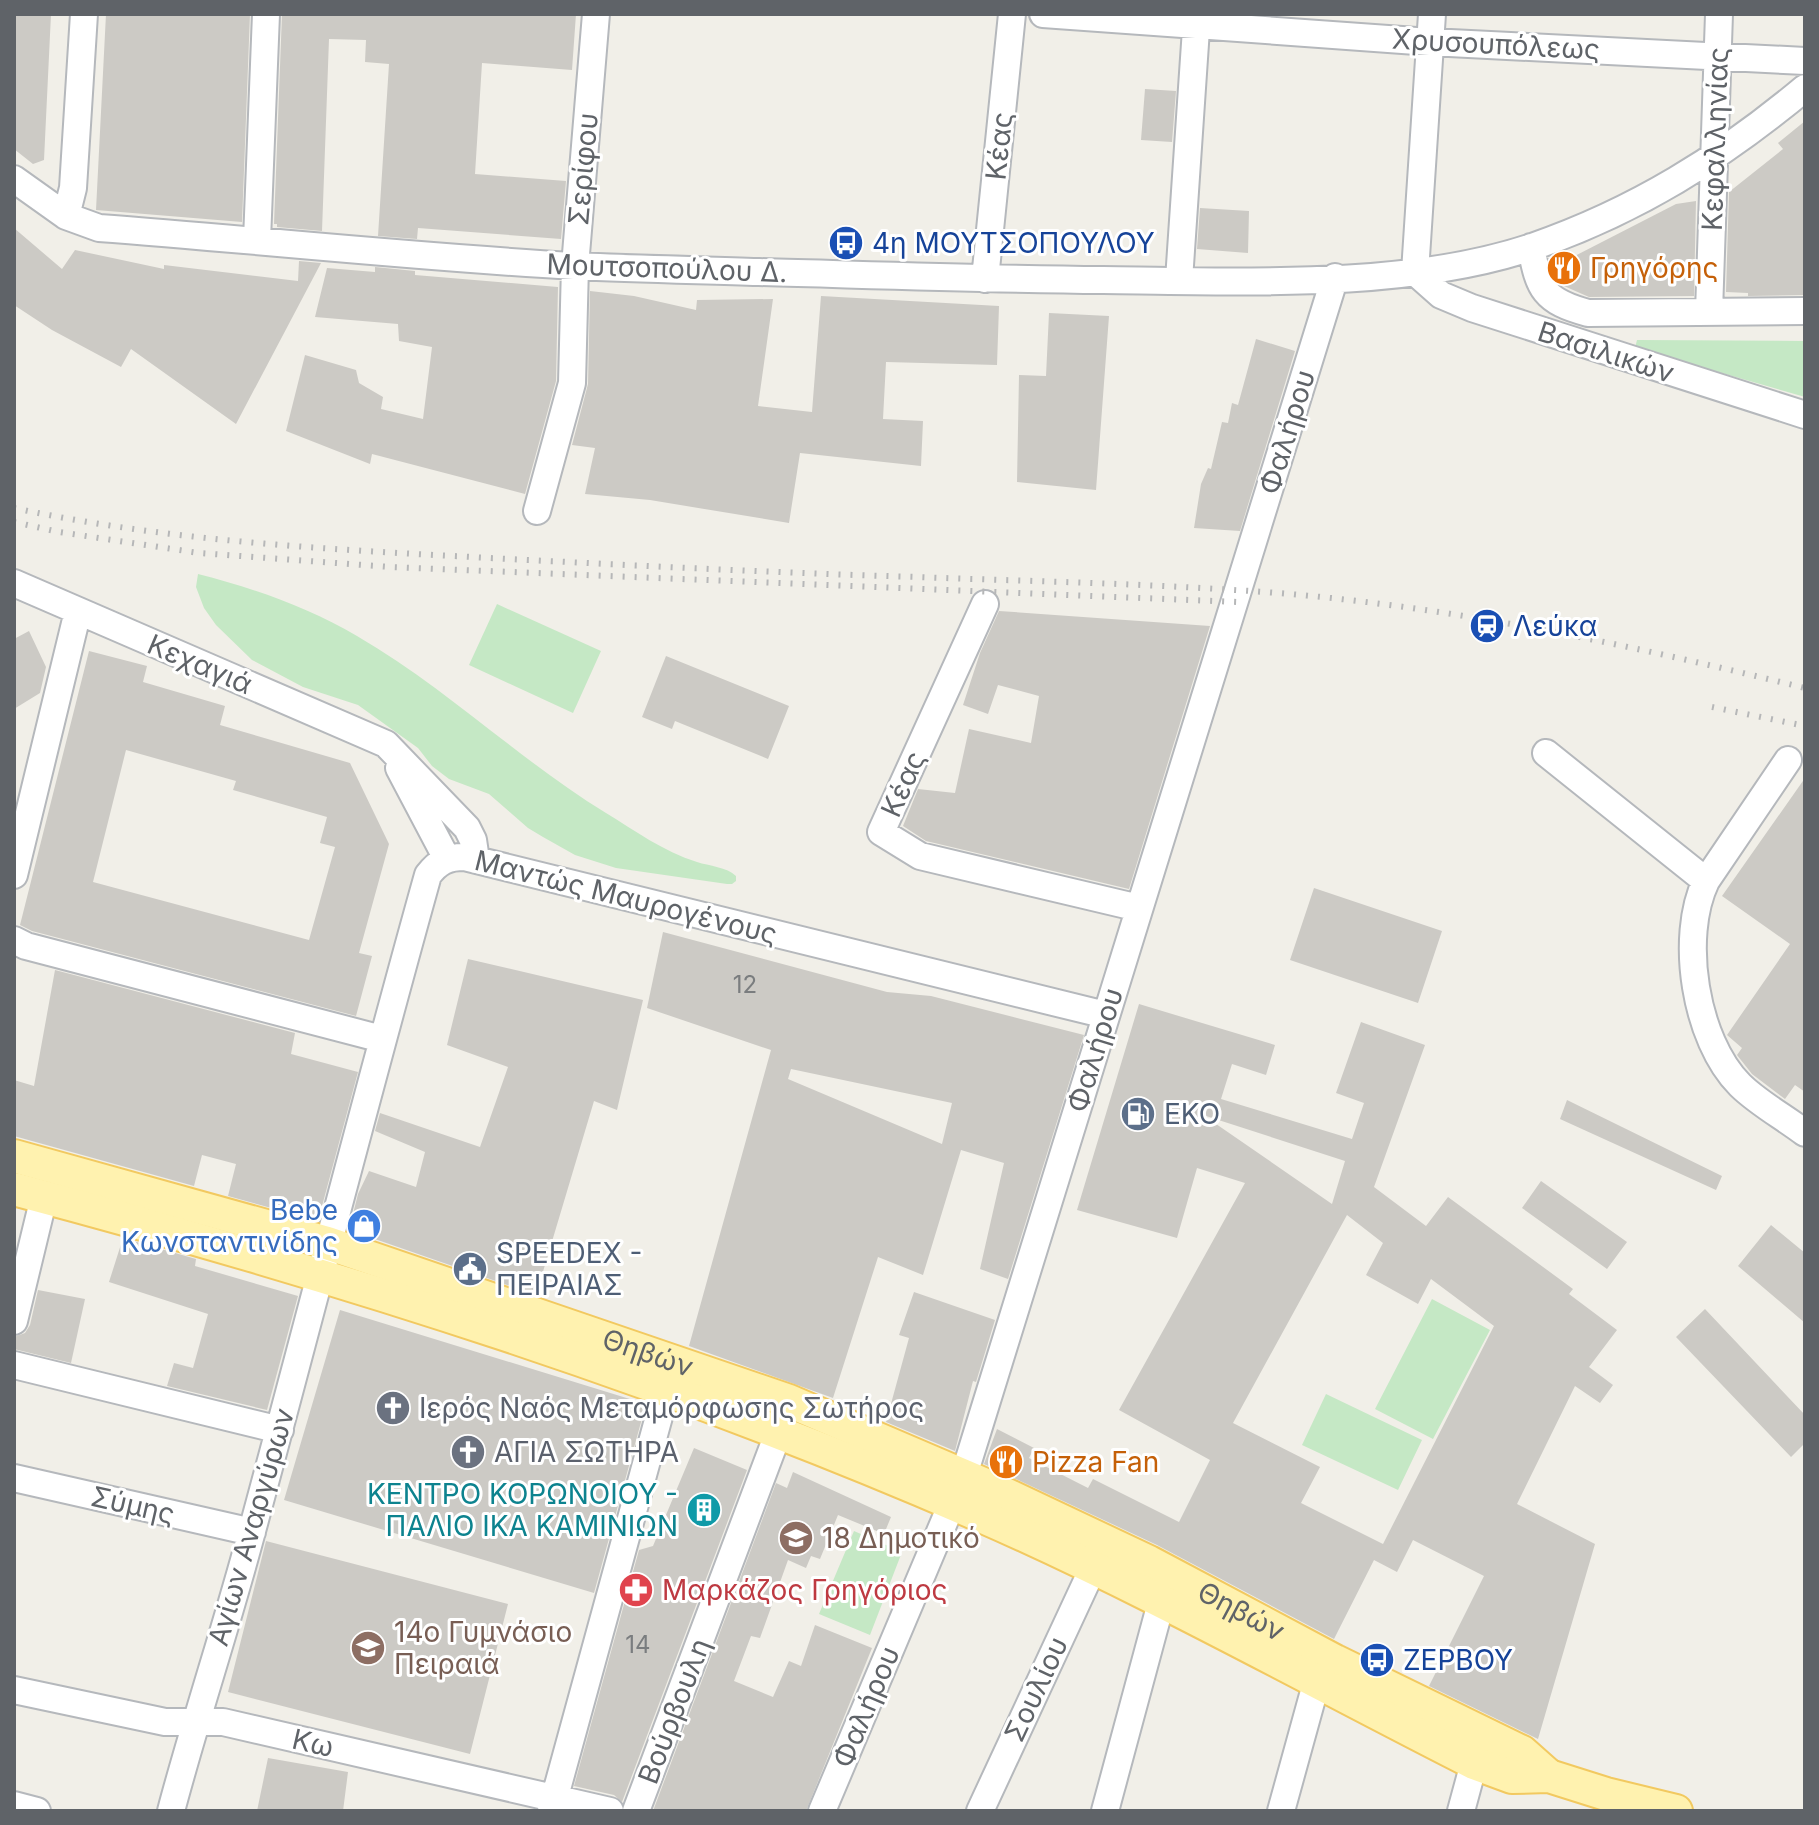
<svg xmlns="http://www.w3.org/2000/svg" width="1819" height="1825" font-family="Inter,sans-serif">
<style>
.green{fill:#c5e8c5}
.building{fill:#cccac5;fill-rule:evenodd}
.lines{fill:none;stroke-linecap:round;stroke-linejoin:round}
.minor-casing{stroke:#b5b8bc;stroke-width:30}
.major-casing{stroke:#f2c960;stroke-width:36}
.minor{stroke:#fff;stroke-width:26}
.major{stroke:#fff2af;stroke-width:32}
.rail{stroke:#b6b7b8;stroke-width:6;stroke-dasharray:2 10;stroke-linecap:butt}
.labels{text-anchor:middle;stroke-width:6;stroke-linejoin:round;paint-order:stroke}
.number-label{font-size:24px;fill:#7a7d7f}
.street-label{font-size:28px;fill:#5f6368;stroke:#fff}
.transit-label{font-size:28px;fill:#164399;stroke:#fff;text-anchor:start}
.food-label{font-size:28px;fill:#c56008;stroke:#fff;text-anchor:start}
.service-label{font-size:28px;fill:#4e5e75;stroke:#fff;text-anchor:start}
.shop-label{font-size:28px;fill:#366cbe;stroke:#fff;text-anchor:end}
.worship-label{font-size:28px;fill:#5b616d;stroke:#fff;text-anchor:start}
.culture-label{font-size:28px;fill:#0d838f;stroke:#fff;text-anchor:end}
.education-label{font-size:28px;fill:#785e54;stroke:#fff;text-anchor:start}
.health-label{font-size:28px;fill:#be3a42;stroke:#fff;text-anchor:start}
</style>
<rect width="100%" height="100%" fill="#f1efe8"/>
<path class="green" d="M 1637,340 L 1805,341 L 1805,397 L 1635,348 Z
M 198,574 C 253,588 308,607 357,636 C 445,687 518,759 606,813 C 634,830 664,852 697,862 C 709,866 727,867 736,876 L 736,881 L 732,884 L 727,884 L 616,868 L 575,855 L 543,837 L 528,828 L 489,794 L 449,779 L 432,766 L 418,748 L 358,705 L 303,687 L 252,660 L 216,625 L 204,608 L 196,587 Z
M 497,604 L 601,651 L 573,713 L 469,665 Z
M 1432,1299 L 1490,1330 L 1433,1439 L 1375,1409 Z
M 1326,1394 L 1422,1440 L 1398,1490 L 1302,1445 Z
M 854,1531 L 902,1552 L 870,1635 L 819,1614 Z"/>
<path class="building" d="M 14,14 L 51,14 L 44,160 L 33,164 L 14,149 Z
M 106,14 L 250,14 L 242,222 L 96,210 Z
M 282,14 L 576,14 L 572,70 L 482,63 L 475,174 L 566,181 L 561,239 L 418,228 L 417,239 L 378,236 L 389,64 L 365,62 L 366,40 L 329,39 L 322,231 L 277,227 L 277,224 L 274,224 Z
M 1145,89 L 1176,91 L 1172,142 L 1141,140 Z
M 1805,121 L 1805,295 L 1748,296 L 1748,293 L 1726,292 L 1729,192 L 1783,149 L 1778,143 Z
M 1696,201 L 1694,296 L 1589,297 L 1564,286 L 1565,261 L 1676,204 Z
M 1200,208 L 1249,211 L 1248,253 L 1197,249 Z
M 14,228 L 62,269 L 75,250 L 164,269 L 164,265 L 298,281 L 299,261 L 321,263 L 236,424 L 131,349 L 121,367 L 52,330 L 14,305 Z
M 375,267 L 415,271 L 415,275 L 558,287 L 556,381 L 525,494 L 372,454 L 370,464 L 286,431 L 305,355 L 356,370 L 359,383 L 383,397 L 381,409 L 423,419 L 432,347 L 399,341 L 398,324 L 315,317 L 327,268 L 375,272 Z
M 590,291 L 634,296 L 696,310 L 697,300 L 773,299 L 758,406 L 812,412 L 821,296 L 999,306 L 997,365 L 886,362 L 883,419 L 923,421 L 921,466 L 800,453 L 789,523 L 650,500 L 585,494 L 595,448 L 572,445 L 588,384 Z
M 1049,313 L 1109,316 L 1096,490 L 1017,482 L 1019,375 L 1046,376 Z
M 1256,339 L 1295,351 L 1240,531 L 1194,528 L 1201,484 L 1208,468 L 1211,469 L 1222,422 L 1228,423 L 1232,403 L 1238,405 Z
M 999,611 L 1210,626 L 1129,889 L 926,841 L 903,826 L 918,789 L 955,793 L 969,729 L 1031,743 L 1039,696 L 998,685 L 988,714 L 963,705 L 980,653 Z
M 29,631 L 46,667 L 40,693 L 14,709 L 14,639 Z
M 89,651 L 147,666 L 143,682 L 225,706 L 220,725 L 350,763 L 389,844 L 359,953 L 372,956 L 356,1016 L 32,931 L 20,925 ZM 126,750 L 236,781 L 233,790 L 327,817 L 320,843 L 335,847 L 309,940 L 93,882 Z
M 666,656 L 789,706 L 768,759 L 675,721 L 672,729 L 642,717 Z
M 1805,778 L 1805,1092 L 1795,1085 L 1785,1099 L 1752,1074 L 1737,1055 L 1742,1048 L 1727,1035 L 1790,944 L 1722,896 Z
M 1314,888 L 1442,931 L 1418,1003 L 1290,960 Z
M 663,932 L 887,992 L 931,996 L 1084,1035 L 1008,1279 L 980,1269 L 1004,1163 L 961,1150 L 923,1275 L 878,1257 L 833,1398 L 689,1346 L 771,1050 L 647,1008 ZM 791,1069 L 952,1103 L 942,1144 L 788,1079 Z
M 468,959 L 643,1000 L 617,1110 L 594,1101 L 536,1295 L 349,1230 L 358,1194 L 369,1171 L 416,1187 L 425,1152 L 375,1131 L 380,1113 L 480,1147 L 508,1067 L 447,1045 Z
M 55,970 L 295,1033 L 291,1054 L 358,1072 L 318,1221 L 228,1196 L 236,1164 L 202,1155 L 194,1186 L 14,1136 L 14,1080 L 34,1086 Z
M 1139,1004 L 1275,1045 L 1266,1075 L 1232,1064 L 1221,1099 L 1352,1139 L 1364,1103 L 1336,1093 L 1361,1022 L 1425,1045 L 1374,1187 L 1426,1226 L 1448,1197 L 1573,1289 L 1569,1294 L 1617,1330 L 1589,1367 L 1613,1385 L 1600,1403 L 1575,1386 L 1517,1504 L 1595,1544 L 1538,1739 L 1429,1686 L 1484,1576 L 1413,1540 L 1397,1572 L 1374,1560 L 1334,1639 L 1157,1545 L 984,1464 L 997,1429 L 1034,1448 L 1029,1458 L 1088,1488 L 1093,1479 L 1179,1522 L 1210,1460 L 1119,1410 L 1245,1183 L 1197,1168 L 1177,1238 L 1077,1210 ZM 1203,1115 L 1345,1161 L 1332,1204 ZM 1347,1215 L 1383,1243 L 1366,1275 L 1418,1304 L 1431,1279 L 1494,1326 L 1383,1544 L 1301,1503 L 1320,1467 L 1233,1423 Z
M 1567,1100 L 1722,1176 L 1716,1190 L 1560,1119 Z
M 1541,1181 L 1627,1242 L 1607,1269 L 1522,1208 Z
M 1771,1225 L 1805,1253 L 1805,1323 L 1738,1266 Z
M 123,1238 L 196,1259 L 195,1266 L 298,1296 L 267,1410 L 167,1386 L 174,1363 L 193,1368 L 208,1314 L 109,1282 Z
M 38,1290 L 85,1299 L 71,1363 L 14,1349 L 14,1337 L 25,1333 L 30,1325 Z
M 914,1292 L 995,1320 L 976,1382 L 973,1381 L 955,1451 L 886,1422 L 909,1338 L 899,1335 Z
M 1705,1309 L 1805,1415 L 1805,1443 L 1791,1457 L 1676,1337 Z
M 340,1310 L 646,1404 L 594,1593 L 284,1500 Z
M 694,1448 L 747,1470 L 622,1802 L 614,1795 L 574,1786 L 639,1550 L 653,1546 Z
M 793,1472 L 891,1517 L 884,1534 L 838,1515 L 820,1559 L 811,1556 L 806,1568 L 788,1560 L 760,1638 L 751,1636 L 734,1681 L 773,1697 L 789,1661 L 801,1666 L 815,1625 L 872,1648 L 806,1811 L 653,1811 L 776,1483 L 787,1488 Z
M 266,1541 L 508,1604 L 470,1754 L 228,1692 Z
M 268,1758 L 348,1772 L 343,1811 L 257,1811 Z"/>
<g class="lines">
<g class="minor-casing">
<path id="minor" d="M 1043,14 L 1430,42 L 1805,61
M 1432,14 L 1415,272 L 1441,295 L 1472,308 L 1805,415
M 14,179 L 66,216 L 99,228 C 258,240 416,257 574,266 C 636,269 698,270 759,272 C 874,275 988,279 1103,280 C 1238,281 1404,290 1532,247 C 1636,211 1721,158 1805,88
M 66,216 L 73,188 L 84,14
M 257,240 L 266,14
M 1531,247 C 1539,290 1544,301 1588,313 L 1805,311
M 985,279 L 1012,14
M 1179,280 L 1197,14
M 1709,312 L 1719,14
M 537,511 L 572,383 L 575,266 L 596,14
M 14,583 L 386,744 L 467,828 L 473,840 L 476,860
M 985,604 L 881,832 L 920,856 L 1139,908
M 1546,753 L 1706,881
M 1788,760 L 1706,881 C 1679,937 1695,1040 1740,1085 C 1758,1103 1784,1117 1805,1133
M 399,768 L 447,859
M 14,875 L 78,611
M 14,940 L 26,946 L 382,1039
M 14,1321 L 44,1197
M 14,1365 L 280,1430
M 14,1478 L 252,1532
M 14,1690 L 165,1722 L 223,1722 L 610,1811
M 14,1805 L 37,1811
M 171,1811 C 196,1717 227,1625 252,1531 C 311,1313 367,1093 428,875 C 438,862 447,857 464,857 L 1106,1015
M 551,1811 L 666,1391
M 636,1811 L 779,1431
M 822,1811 L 964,1475 L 1335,277
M 980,1811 L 1093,1568
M 1105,1811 L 1161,1603
M 1281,1811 L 1316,1684
M 1461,1811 L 1474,1763"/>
</g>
<g class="major-casing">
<g id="major">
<path id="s1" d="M 14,1156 L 327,1243 L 789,1401 L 990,1487 L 1149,1562 L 1335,1661 L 1522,1752 L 1549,1776"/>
<path d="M 14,1189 C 342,1276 668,1379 979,1515 C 1148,1589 1310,1680 1474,1763 L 1512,1777 L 1549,1776 L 1606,1794 L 1676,1811"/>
</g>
</g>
<use href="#minor" class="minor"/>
<use href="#major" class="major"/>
<path class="rail" d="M 14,508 C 177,543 343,550 509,559 C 645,566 781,573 917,577 C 1022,581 1128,583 1234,590 C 1426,601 1618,642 1805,688
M 14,522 L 59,532 L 199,553 L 391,567 L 1238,602
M 1712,707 L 1805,726"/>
</g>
<defs>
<g id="bus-disc" transform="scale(1.8)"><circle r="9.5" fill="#1a4fb4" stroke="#fff"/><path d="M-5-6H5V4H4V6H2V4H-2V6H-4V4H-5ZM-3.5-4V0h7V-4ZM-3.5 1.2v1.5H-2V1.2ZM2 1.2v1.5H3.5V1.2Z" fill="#fff"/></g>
<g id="restaurant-disc" transform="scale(1.8)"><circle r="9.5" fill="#e8710a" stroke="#fff"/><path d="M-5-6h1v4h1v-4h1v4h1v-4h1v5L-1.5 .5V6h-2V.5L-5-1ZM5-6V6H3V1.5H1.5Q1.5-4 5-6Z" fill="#fff"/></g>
<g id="station-disc" transform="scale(1.8)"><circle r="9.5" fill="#1a4fb4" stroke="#fff"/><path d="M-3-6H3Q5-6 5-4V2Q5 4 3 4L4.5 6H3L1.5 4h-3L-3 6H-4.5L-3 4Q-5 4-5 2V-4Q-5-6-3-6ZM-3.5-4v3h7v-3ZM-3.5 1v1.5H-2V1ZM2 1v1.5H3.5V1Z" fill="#fff"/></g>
<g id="fuel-disc" transform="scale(1.8)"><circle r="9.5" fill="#5c6f8a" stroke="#fff"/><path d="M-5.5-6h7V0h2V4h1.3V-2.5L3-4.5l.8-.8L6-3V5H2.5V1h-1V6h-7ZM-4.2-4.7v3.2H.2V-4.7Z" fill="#fff"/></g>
<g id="shop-disc" transform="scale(1.8)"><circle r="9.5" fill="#3f7fe0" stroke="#fff"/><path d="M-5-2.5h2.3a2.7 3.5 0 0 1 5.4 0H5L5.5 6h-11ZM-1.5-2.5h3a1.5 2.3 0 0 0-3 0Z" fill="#fff"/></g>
<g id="civic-disc" transform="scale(1.8)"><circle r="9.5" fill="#5c6f8a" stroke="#fff"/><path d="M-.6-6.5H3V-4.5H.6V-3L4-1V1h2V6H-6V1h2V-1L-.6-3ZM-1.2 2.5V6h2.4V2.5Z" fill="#fff"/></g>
<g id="church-disc" transform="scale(1.8)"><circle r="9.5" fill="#6b7280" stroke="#fff"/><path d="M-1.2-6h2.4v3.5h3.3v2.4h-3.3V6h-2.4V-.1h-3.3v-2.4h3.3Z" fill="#fff"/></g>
<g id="building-disc" transform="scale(1.8)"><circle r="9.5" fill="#0f9aa8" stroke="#fff"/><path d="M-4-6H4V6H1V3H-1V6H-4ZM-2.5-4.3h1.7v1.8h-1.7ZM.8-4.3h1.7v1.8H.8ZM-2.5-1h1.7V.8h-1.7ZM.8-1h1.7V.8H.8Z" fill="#fff"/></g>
<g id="school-disc" transform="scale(1.8)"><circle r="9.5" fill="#8d6e63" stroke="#fff"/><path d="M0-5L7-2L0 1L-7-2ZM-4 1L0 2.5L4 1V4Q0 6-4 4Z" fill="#fff"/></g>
<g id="pharmacy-disc" transform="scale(1.8)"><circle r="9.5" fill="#e0444e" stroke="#fff"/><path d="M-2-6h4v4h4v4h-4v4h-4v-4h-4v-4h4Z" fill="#fff"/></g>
</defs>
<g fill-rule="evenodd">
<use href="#bus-disc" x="846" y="243"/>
<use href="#restaurant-disc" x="1564" y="268"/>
<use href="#station-disc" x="1487" y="626"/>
<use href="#fuel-disc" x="1138" y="1114"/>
<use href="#shop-disc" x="364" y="1226"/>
<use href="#civic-disc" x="470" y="1269"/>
<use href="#church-disc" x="393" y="1408"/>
<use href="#church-disc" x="468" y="1452"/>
<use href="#restaurant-disc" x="1006" y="1462"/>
<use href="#building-disc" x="704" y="1510"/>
<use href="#school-disc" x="796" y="1538"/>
<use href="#pharmacy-disc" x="636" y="1590"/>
<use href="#school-disc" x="368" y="1648"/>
<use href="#bus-disc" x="1377" y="1660"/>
</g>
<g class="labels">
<g class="number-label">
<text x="745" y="993">12</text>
<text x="638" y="1653">14</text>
</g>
<g class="street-label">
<text transform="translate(1496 44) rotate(3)" y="10">Χρυσουπόλεως</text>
<text transform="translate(1715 139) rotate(-88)" y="10">Κεφαλληνίας</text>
<text transform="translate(999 146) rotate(-84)" y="10">Κέας</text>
<text transform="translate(583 169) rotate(-85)" y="10">Σερίφου</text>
<text transform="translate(667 268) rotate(2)" y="10">Μουτσοπούλου Δ.</text>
<text transform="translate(1606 352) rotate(18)" y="10">Βασιλικών</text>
<text transform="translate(1287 432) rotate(-73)" y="10">Φαλήρου</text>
<text transform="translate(200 664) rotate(23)" y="10">Κεχαγιά</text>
<text transform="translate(903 784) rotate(-66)" y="10">Κέας</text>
<text transform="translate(626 897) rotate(14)" y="10">Μαντώς Μαυρογένους</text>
<text transform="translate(1095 1050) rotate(-73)" y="10">Φαλήρου</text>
<text dy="10" stroke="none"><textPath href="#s1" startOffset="664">Θηβών</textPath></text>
<text transform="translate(133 1505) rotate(13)" y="10">Σύμης</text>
<text transform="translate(251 1527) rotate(-74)" y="10">Αγίων Αναργύρων</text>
<text dy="10" stroke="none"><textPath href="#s1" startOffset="1312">Θηβών</textPath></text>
<text transform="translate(1036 1689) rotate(-65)" y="10">Σουλίου</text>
<text transform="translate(866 1707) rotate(-67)" y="10">Φαλήρου</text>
<text transform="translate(674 1711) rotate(-69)" y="10">Βούρβουλη</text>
<text transform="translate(313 1743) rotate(13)" y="10">Κω</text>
</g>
<g class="transit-label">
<text x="872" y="253">4η ΜΟΥΤΣΟΠΟΥΛΟΥ</text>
<text x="1513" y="636">Λεύκα</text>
<text x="1403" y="1670">ΖΕΡΒΟΥ</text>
</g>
<g class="food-label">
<text x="1590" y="278">Γρηγόρης</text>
<text x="1032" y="1472">Pizza Fan</text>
</g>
<g class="service-label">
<text x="1164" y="1124">EKO</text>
<text x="496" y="1263">SPEEDEX -<tspan x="496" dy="32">ΠΕΙΡΑΙΑΣ</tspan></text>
</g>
<g class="shop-label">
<text x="338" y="1220">Bebe<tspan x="338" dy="32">Κωνσταντινίδης</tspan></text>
</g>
<g class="worship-label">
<text x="419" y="1418">Ιερός Ναός Μεταμόρφωσης Σωτήρος</text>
<text x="494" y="1462">ΑΓΙΑ ΣΩΤΗΡΑ</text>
</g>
<g class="culture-label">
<text x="678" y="1504">ΚΕΝΤΡΟ ΚΟΡΩΝΟΙΟΥ -<tspan x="678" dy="32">ΠΑΛΙΟ ΙΚΑ ΚΑΜΙΝΙΩΝ</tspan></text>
</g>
<g class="education-label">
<text x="822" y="1548">18 Δημοτικό</text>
<text x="394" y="1642">14ο Γυμνάσιο<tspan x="394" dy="32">Πειραιά</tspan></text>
</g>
<g class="health-label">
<text x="662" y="1600">Μαρκάζος Γρηγόριος</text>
</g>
</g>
<rect width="1819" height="1825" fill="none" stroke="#5f6368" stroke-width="32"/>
</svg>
